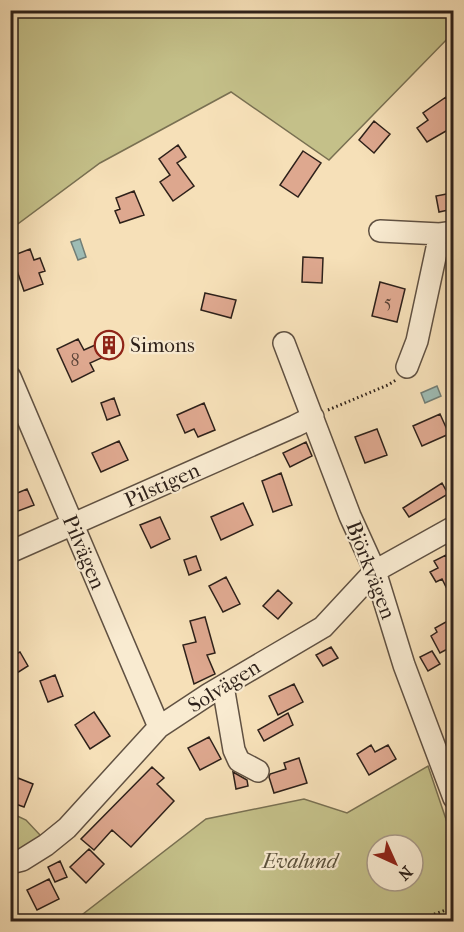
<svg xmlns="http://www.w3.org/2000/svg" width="464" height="932" font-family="'IM FELL French Canon',serif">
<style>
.green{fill:#c4c089;stroke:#797052;stroke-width:1.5;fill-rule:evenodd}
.water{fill:#9ebcb5;stroke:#717e77;stroke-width:1.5}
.building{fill:#dea88f;stroke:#2e211a;stroke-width:1.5}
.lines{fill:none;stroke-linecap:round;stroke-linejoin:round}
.minor-casing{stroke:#605142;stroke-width:24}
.path{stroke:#2e211a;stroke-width:3;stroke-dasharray:1.5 3;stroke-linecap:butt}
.minor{stroke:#f9ebd1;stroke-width:21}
.labels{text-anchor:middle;stroke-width:4.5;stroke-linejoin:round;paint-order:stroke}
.number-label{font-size:18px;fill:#5a4337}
.poi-label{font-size:21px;fill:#2e211a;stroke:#f9ebd1;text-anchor:start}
.street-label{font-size:21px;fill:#2e211a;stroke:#f9ebd1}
.park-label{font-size:21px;font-style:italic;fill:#5b513b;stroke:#f9ebd1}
</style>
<rect width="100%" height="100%" fill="#f6e0b8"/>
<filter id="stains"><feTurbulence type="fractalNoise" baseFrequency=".00333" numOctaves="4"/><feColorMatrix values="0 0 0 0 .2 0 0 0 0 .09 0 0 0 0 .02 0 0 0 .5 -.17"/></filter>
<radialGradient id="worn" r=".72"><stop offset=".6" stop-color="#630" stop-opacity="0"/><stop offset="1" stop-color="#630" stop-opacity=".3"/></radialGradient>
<path class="green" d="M 11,10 L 453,10 L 454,32 L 329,160 L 231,92 L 100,163 L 11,229 Z
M 428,766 L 451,834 L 453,834 L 453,921 L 74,921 L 206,819 L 304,799 L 347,813 ZM 377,845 L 413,845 L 413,881 L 377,881 Z
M 11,813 L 26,820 L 41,836 L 11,854 Z"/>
<path class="water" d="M 80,239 L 86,257 L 78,260 L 71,242 Z
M 437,386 L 441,396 L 425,403 L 421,393 Z"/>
<path class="building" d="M 446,97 L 453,108 L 453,127 L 427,142 L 417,128 L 428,120 L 423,113 Z
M 374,121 L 390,134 L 374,153 L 359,140 Z
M 178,145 L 186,157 L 177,163 L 194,186 L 173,201 L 160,182 L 170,175 L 159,159 Z
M 303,151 L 321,163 L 298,197 L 280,185 Z
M 134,191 L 144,215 L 120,223 L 115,211 L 120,209 L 116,198 Z
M 452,193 L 453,209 L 439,212 L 436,196 Z
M 30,249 L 34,260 L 40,258 L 45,271 L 39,273 L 43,284 L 24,291 L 12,256 Z
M 303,257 L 323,258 L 322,283 L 302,282 Z
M 380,282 L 405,289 L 397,322 L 372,316 Z
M 205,293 L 236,300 L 231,318 L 201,310 Z
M 113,337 L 119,350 L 90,363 L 94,371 L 72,382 L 57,349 L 78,339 L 84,350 Z
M 114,398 L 120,415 L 107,420 L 101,403 Z
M 204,403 L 215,430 L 198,437 L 194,429 L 185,433 L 177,415 Z
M 440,414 L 449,434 L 422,446 L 413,426 Z
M 377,429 L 387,455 L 365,463 L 355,437 Z
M 119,441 L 128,460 L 101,472 L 92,453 Z
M 306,442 L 312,456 L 290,467 L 283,453 Z
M 281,473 L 292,505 L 273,512 L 262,481 Z
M 442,483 L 448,494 L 409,517 L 403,508 Z
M 27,489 L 34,505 L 10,514 L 10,496 Z
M 243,503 L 253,525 L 221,540 L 211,517 Z
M 160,517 L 170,539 L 151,548 L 140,525 Z
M 446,555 L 453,570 L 453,601 L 442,579 L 436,582 L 430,572 L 438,568 L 434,561 Z
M 196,556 L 201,570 L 189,575 L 184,560 Z
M 226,577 L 240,604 L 223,612 L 209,586 Z
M 278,590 L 292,603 L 278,619 L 263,606 Z
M 205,617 L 215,653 L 207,655 L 215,674 L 194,684 L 183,645 L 196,642 L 190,621 Z
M 453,618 L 453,646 L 440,653 L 431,636 L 437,632 L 435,628 Z
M 331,647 L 338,658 L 323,666 L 316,655 Z
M 432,651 L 440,664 L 428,671 L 420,657 Z
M 20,652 L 28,666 L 17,673 L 10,663 L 10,657 Z
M 55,675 L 63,696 L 48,702 L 40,681 Z
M 294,684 L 303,702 L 278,715 L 269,696 Z
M 94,712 L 110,736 L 90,749 L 75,725 Z
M 288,713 L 293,725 L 264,741 L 258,730 Z
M 209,737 L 221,759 L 200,770 L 188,748 Z
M 371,745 L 375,752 L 388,745 L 396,759 L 369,775 L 357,754 Z
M 299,758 L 307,783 L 274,793 L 269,777 L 270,774 L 286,769 L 284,763 Z
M 152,767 L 164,778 L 157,784 L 174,801 L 131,847 L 112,830 L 94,850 L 81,839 Z
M 233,772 L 247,780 L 248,786 L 236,789 Z
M 18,778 L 33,784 L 24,807 L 10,802 L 10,789 L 13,790 Z
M 89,849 L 104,864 L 86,883 L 70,867 Z
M 60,861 L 67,877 L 55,882 L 48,867 Z
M 49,879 L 59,899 L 37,910 L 27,890 Z"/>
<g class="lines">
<g class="minor-casing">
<path id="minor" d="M 380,231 L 440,234 L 454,232
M 284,343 L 350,516 L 375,571 L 404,665 L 454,798
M 407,367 L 417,341 L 440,234
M 10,377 L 159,727
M 10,552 L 295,426 L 313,417
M 223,686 L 234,750 L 239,761 L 258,771
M 10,863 L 22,860 L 46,845 L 67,828 L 159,727 L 209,694 L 323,627 L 375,571 L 454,527"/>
</g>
<path class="path" d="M 328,410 L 388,385 L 396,380
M 431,915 L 432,922
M 413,922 L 454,907"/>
<use href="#minor" class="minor"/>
</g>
<defs>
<g id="building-ring" transform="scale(1.5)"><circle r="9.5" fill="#f9ebd1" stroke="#8f2418" stroke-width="1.5"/><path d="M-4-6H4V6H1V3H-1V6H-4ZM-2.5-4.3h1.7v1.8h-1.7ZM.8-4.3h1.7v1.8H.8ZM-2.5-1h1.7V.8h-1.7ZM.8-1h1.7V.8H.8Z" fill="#8f2418"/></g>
</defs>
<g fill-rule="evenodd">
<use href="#building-ring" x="109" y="345"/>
</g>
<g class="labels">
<g class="number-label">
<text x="388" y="308">5</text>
<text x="75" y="366">8</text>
</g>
<g class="poi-label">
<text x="130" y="352">Simons</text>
</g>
<g class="street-label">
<text transform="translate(162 485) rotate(-24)" y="7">Pilstigen</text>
<text transform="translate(84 552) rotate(67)" y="7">Pilvägen</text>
<text transform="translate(371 570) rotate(69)" y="7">Björkvägen</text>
<text transform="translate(224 686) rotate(-32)" y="7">Solvägen</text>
</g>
<g class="park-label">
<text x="300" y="868">Evalund</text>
</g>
</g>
<rect width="464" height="932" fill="none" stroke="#f6e0b8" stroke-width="36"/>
<rect x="12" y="12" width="440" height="908" fill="none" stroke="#2e211a" stroke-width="3"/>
<rect x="18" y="18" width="428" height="896" fill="none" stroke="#2e211a" stroke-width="1.5"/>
<g transform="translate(395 863) rotate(135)"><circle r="28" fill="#f9ebd1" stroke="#a89a88" stroke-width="1.5"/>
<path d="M0-4.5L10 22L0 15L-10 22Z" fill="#8f2418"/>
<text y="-9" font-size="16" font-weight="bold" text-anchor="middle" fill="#2e211a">N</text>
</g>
<rect width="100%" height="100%" filter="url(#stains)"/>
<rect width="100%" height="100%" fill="url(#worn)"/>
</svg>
